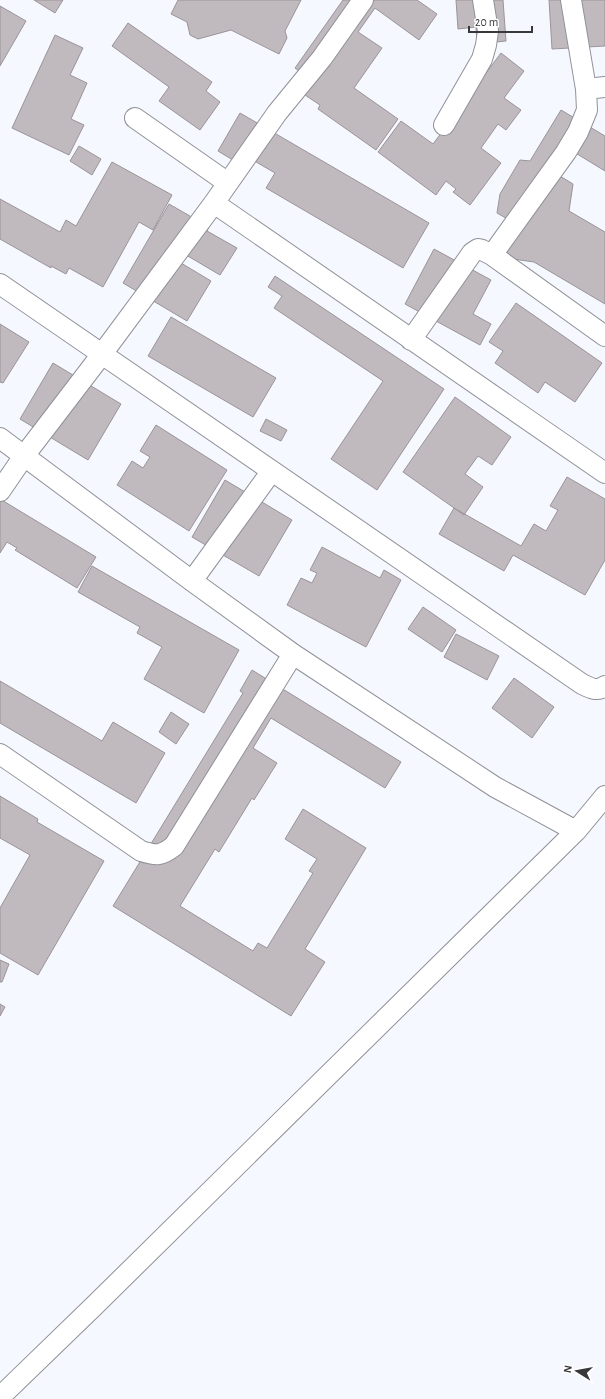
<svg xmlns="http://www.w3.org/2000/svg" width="605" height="1399" font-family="'Alegreya Sans',sans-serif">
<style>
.building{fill:#c0babf;stroke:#9a9499}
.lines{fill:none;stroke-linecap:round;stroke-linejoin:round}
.minor-casing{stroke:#909198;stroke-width:22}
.minor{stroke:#fff;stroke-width:20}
</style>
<rect width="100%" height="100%" fill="#f6f8ff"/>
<path class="building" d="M 34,0 L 63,0 L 55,13 Z
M 178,0 L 301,0 L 285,31 L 287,38 L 279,54 L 231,30 L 198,39 L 190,35 L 187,22 L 171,14 Z
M 343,0 L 417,0 L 437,14 L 419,40 L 375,8 L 358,32 L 382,48 L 354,88 L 398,119 L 376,150 L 318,109 L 320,105 L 302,93 L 311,80 L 295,68 Z
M 456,0 L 503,0 L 506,41 L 477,44 L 476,27 L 458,29 Z
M 549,0 L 605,0 L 605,46 L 552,49 Z
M 0,6 L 26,21 L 0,66 Z
M 128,23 L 212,82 L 206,91 L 220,102 L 200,130 L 159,101 L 169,87 L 112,46 Z
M 55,35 L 83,48 L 70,75 L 87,83 L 71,119 L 84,125 L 69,155 L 12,128 Z
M 501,53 L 524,71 L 504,98 L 521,110 L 506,130 L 498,124 L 481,148 L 501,163 L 470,205 L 453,192 L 456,189 L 446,181 L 436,195 L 378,152 L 401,121 L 433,144 Z
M 561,110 L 605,136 L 605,171 L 569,149 L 555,173 L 573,184 L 569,211 L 605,232 L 605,304 L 534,262 L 506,258 L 511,221 L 497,213 L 500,194 L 520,160 L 530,161 Z
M 240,113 L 429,223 L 403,268 L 266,188 L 275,173 L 246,156 L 241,165 L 218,151 Z
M 79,146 L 101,159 L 92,175 L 70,161 Z
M 112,162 L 172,195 L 153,230 L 139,222 L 103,287 L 69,268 L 66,274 L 51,266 L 51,268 L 0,239 L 0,199 L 60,232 L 66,220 L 76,226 Z
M 169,204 L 209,227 L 207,231 L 237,248 L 220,275 L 181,252 L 176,260 L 211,281 L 187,321 L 123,283 Z
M 434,249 L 491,280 L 473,314 L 491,324 L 480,345 L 405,304 Z
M 275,276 L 444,389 L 377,490 L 331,459 L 383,381 L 274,308 L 282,296 L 268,287 Z
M 516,303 L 602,363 L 575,402 L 545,382 L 538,393 L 495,363 L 503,351 L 489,342 Z
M 171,317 L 276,378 L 253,417 L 148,356 Z
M 0,324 L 29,342 L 3,383 L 0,382 Z
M 53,363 L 121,404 L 88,460 L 20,419 Z
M 455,397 L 511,437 L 492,465 L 478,456 L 465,474 L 483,487 L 464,515 L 403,472 Z
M 266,419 L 287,430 L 281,441 L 260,431 Z
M 156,425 L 227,470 L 189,531 L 117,485 L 132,461 L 143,468 L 150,457 L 140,451 Z
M 567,477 L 605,499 L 605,560 L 585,595 L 513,555 L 504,571 L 439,534 L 454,508 L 521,546 L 534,524 L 546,531 L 558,510 L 550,506 Z
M 225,480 L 292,520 L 259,576 L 192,537 Z
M 0,499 L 96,557 L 77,588 L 15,550 L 17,548 L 7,542 L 0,553 Z
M 322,547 L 380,578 L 384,570 L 401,580 L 366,647 L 287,605 L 301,578 L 312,583 L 317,573 L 310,570 Z
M 92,566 L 239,650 L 204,713 L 144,679 L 162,647 L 137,633 L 140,627 L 78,592 Z
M 423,607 L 456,630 L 442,652 L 408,629 Z
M 456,634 L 499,656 L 487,680 L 444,657 Z
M 252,670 L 401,762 L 385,788 L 271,718 L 253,748 L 277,763 L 254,800 L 252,798 L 219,852 L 215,849 L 180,906 L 253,951 L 258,943 L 267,948 L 313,873 L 309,871 L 317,859 L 285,839 L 303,809 L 366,848 L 305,949 L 325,962 L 291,1016 L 113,906 L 243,693 L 240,691 Z
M 514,678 L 554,707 L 532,738 L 492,708 Z
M 0,681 L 102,741 L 113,722 L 165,753 L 136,803 L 0,723 Z
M 171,712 L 189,724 L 176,744 L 159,732 Z
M 0,796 L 38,819 L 37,822 L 104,861 L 38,975 L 0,953 L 0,908 L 30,855 L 0,838 Z
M 0,960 L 9,964 L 2,982 L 0,982 Z
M 0,1004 L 5,1007 L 0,1016 Z"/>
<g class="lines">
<g class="minor-casing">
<path id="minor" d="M 571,0 L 586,89 L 605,87
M 586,89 L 587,110 L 578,132 L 566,152 L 492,255 L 605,336
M 135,118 L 228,183
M 444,125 L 482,59 L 486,45 L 488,31 L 483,0
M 214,203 L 605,473
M 0,284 L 582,684 C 590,688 597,692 605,686
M 411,340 L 472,253 L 478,249 L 482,250 L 492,255
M 0,438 L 192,581 L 293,654 L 495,787 L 576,831 L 605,796
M 0,491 L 24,456 L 102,354 L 214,203 L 277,113 L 322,58 L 363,0
M 192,581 L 271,472
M 0,754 L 141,851 C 157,856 161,856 174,846 L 293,654
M 0,1397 L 94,1306 L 576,831"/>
</g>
<use href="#minor" class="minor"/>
</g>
<g transform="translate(577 1371) rotate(281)" stroke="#ffffff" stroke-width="3" paint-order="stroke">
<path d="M0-3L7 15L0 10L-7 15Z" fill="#38383b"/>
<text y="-6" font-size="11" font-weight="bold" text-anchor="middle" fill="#38383b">N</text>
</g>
<path d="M469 26v6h63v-6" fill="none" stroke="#38383b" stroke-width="2"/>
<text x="475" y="26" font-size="12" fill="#38383b" stroke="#ffffff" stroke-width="3" paint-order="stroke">20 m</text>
</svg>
